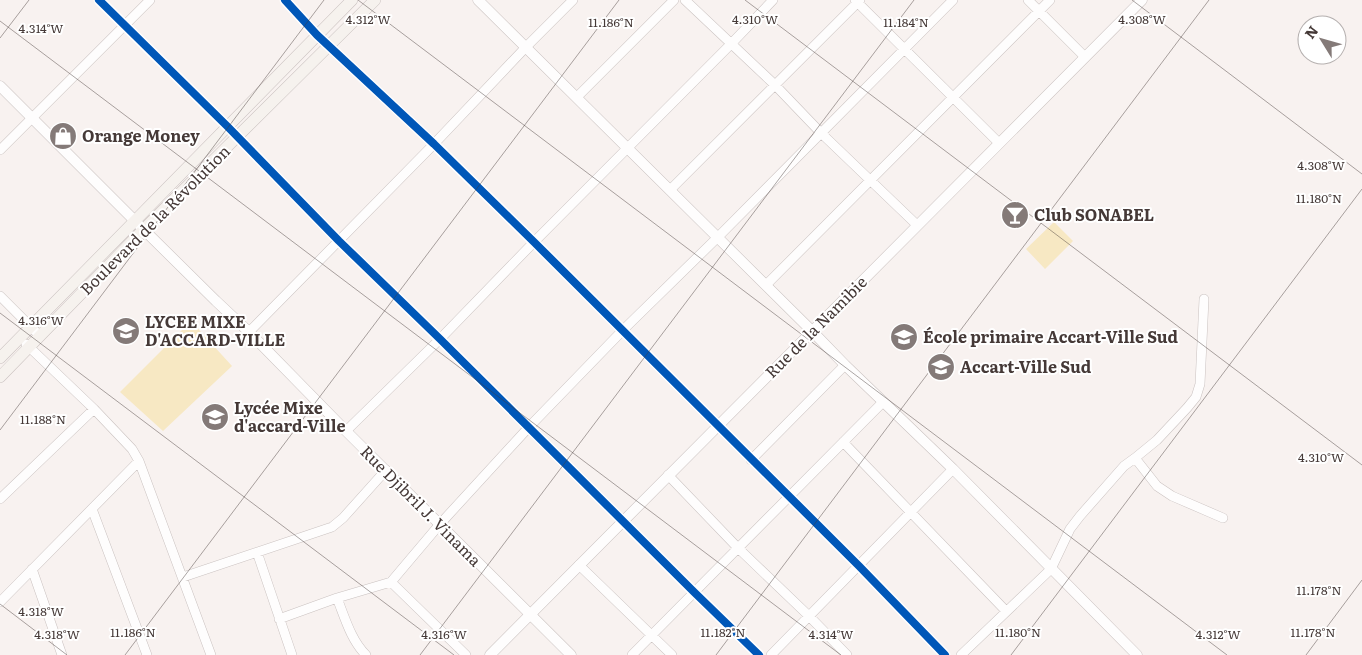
<svg xmlns="http://www.w3.org/2000/svg" width="1362" height="655" font-family="Literata,serif">
<style>
.green{fill:#f7e8c3}
.lines{fill:none;stroke-linecap:round;stroke-linejoin:round}
.minor-casing{stroke:#cac2c0;stroke-width:10}
.tertiary-casing{stroke:#cac2c0;stroke-width:11}
.secondary-casing{stroke:#cac2c0;stroke-width:12}
.minor{stroke:#fefdfd;stroke-width:9}
.tertiary{stroke:#fefdfd;stroke-width:10}
.secondary{stroke:#f6f2ee;stroke-width:11}
.cycleway-casing{stroke:#fff;stroke-width:11}
.cycleway{stroke:#0057b8;stroke-width:8}
.ticks{fill:none;stroke:#453937;stroke-width:1;stroke-opacity:0.45}
.labels{text-anchor:middle;stroke-width:4;stroke-linejoin:round;paint-order:stroke}
.poi-label{font-size:16px;font-weight:bold;fill:#453937;stroke:#fff;text-anchor:start}
.street-label{font-size:16px;fill:#453937;stroke:#fff}
.ticks-label{font-size:12px;text-anchor:middle;fill:#453937;stroke:#fff;stroke-width:4;stroke-linejoin:round;paint-order:stroke}
</style>
<rect width="100%" height="100%" fill="#f8f2f0"/>
<path class="green" d="M 1054,222 L 1073,241 L 1045,269 L 1026,249 Z
M 191,321 L 232,366 L 163,431 L 120,392 Z"/>
<g class="lines">
<g class="minor-casing">
<path id="minor" d="M 99,0 L 228,127 L 339,241 L 440,339 L 694,592 L 759,655
M 285,0 L 317,35 L 434,144 L 534,242 L 859,566 L 945,655
M 685,0 L 775,85 L 821,133 L 917,225
M 855,0 L 999,143
M 1028,0 L 1085,57
M 577,97 L 674,0
M 0,150 L 150,0
M 670,190 L 860,0
M 766,285 L 1050,0
M 0,296 L 40,336
M 249,332 L 434,144 L 526,47 L 573,0
M 26,344 L 94,409 L 132,449 L 139,461 L 211,655
M 346,431 L 440,339 L 534,242 L 731,44 L 773,0
M 843,442 L 1006,611
M 1135,458 L 1157,486 L 1172,496 L 1223,518
M 751,460 L 845,365
M 668,475 L 738,548 L 809,616 L 847,655
M 0,499 L 94,409
M 92,509 L 147,655
M 257,552 L 292,655
M 579,565 L 672,655
M 32,569 L 62,655
M 183,577 L 332,527 L 343,518 L 386,470
M 391,582 L 466,655
M 337,598 C 345,618 351,640 366,655
M 0,602 L 139,461
M 279,619 L 337,598 L 391,582 L 440,524 L 529,427 L 623,330 L 718,237 L 953,0
M 632,655 L 883,402
M 771,655 L 953,469
M 961,655 L 1051,569 L 1070,529 L 1080,516 L 1124,466 L 1135,458 L 1157,440 L 1187,408 L 1196,397 L 1200,384 L 1204,299"/>
</g>
<g class="tertiary-casing">
<path id="tertiary" d="M 478,0 L 812,331 L 845,365 L 953,469 L 1137,655
M 0,86 L 135,221 L 216,301 L 249,332 L 346,431 L 571,655
M 490,655 L 1142,0"/>
</g>
<g class="secondary-casing">
<path id="secondary" d="M 0,358 L 352,0
M 0,377 L 143,230 L 375,0"/>
</g>
<use href="#minor" class="minor"/>
<use href="#tertiary" class="tertiary"/>
<use href="#secondary" class="secondary"/>
<g class="cycleway-casing">
<path id="cycleway" d="M 99,0 L 228,127 L 339,241 L 440,339 L 694,592 L 759,655
M 285,0 L 317,35 L 434,144 L 534,242 L 859,566 L 945,655"/>
</g>
<use href="#cycleway" class="cycleway"/>
</g>
<path class="ticks" d="M 358,0 L 1227,655M 745,0 L 1362,465M 1132,0 L 1362,174M 0,21 L 841,655M 0,38 L 29,0M 0,313 L 454,655M 0,430 L 324,0M 0,604 L 67,655M 125,655 L 619,0M 420,655 L 914,0M 716,655 L 1209,0M 1011,655 L 1362,189M 1306,655 L 1362,580"/>
<defs>
<g id="shop-disc" transform="scale(1.4375)"><circle r="9.5" fill="#847a78" stroke="#fff"/><path d="M-5-2.5h2.3a2.7 3.5 0 0 1 5.4 0H5L5.5 6h-11ZM-1.5-2.5h3a1.5 2.3 0 0 0-3 0Z" fill="#fff"/></g>
<g id="bar-disc" transform="scale(1.4375)"><circle r="9.5" fill="#847a78" stroke="#fff"/><path d="M-6-5H6L.8 .8V4.5H3.5V6h-7V4.5H-.8V.8Z" fill="#fff"/></g>
<g id="school-disc" transform="scale(1.4375)"><circle r="9.5" fill="#847a78" stroke="#fff"/><path d="M0-5L7-2L0 1L-7-2ZM-4 1L0 2.5L4 1V4Q0 6-4 4Z" fill="#fff"/></g>
</defs>
<g fill-rule="evenodd">
<use href="#shop-disc" x="63" y="136"/>
<use href="#bar-disc" x="1015" y="215"/>
<use href="#school-disc" x="126" y="331"/>
<use href="#school-disc" x="904" y="337"/>
<use href="#school-disc" x="941" y="367"/>
<use href="#school-disc" x="215" y="417"/>
</g>
<g class="labels">
<g class="poi-label">
<text x="82" y="142">Orange Money</text>
<text x="1034" y="221">Club SONABEL</text>
<text x="145" y="328">LYCEE MIXE<tspan x="145" dy="18">D'ACCARD-VILLE</tspan></text>
<text x="923" y="343">École primaire Accart-Ville Sud</text>
<text x="960" y="373">Accart-Ville Sud</text>
<text x="234" y="414">Lycée Mixe<tspan x="234" dy="18">d'accard-Ville</tspan></text>
</g>
<g class="street-label">
<text transform="translate(155 220) rotate(-45)" y="6">Boulevard de la Révolution</text>
<text transform="translate(816 327) rotate(-45)" y="6">Rue de la Namibie</text>
<text transform="translate(421 506) rotate(45)" y="6">Rue Djibril J. Vinama</text>
</g>
</g>
<g class="ticks-label">
<text x="368" y="24">4.312°W</text>
<text x="755" y="24">4.310°W</text>
<text x="1142" y="24">4.308°W</text>
<text x="611" y="27">11.186°N</text>
<text x="906" y="27">11.184°N</text>
<text x="41" y="33">4.314°W</text>
<text x="1321" y="170">4.308°W</text>
<text x="1319" y="203">11.180°N</text>
<text x="41" y="325">4.316°W</text>
<text x="43" y="424">11.188°N</text>
<text x="1321" y="462">4.310°W</text>
<text x="1319" y="595">11.178°N</text>
<text x="41" y="616">4.318°W</text>
<text x="133" y="637">11.186°N</text>
<text x="723" y="637">11.182°N</text>
<text x="1018" y="637">11.180°N</text>
<text x="1313" y="637">11.178°N</text>
<text x="57" y="639">4.318°W</text>
<text x="444" y="639">4.316°W</text>
<text x="831" y="639">4.314°W</text>
<text x="1218" y="639">4.312°W</text>
</g>
<g transform="translate(1322 40) rotate(307)"><circle r="24" fill="#ffffff" stroke="#b5b0af"/>
<path d="M0-4L9 19L0 12L-9 19Z" fill="#847a78"/>
<text y="-8" font-size="14" font-weight="bold" text-anchor="middle" fill="#453937">N</text>
</g>
</svg>
